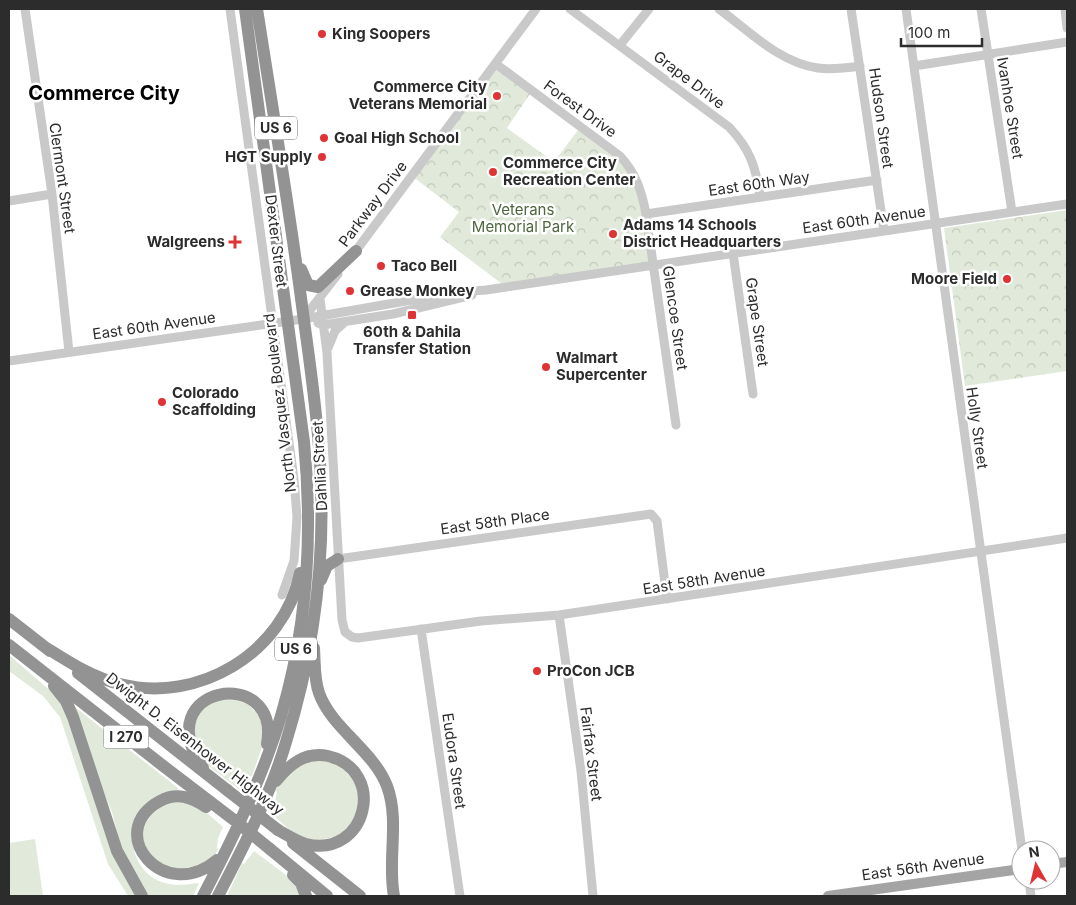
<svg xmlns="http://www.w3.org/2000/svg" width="1076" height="905" font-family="Inter,sans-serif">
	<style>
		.grass { fill: #e1eada }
		.park { fill: url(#park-crowns) }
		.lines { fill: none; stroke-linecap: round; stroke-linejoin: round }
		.minor { stroke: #c9c9c9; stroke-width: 9 }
		.major { stroke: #a4a4a4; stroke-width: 10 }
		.highway { stroke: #939393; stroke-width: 12 }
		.highway-bridge { stroke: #939393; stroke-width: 12 }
		.poi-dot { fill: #de3436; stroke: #fff; stroke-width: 2 }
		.labels { text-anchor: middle; stroke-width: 5; stroke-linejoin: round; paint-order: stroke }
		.shield { fill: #fff; stroke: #6b6b6b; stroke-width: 1 }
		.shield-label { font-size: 14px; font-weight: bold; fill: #2c2c2c }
		.poi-label { font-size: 15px; font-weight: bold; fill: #2c2c2c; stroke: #fff; text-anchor: start }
		.street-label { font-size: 15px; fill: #2c2c2c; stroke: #fff }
		.park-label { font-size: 15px; fill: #4d663c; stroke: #fff }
		.district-label { font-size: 20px; font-weight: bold; fill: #000; stroke: #fff }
	</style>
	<defs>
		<pattern id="park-crowns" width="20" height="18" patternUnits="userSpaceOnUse" patternTransform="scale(1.25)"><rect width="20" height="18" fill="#e1eada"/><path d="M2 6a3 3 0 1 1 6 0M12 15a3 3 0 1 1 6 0" fill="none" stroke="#c1c9bb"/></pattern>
	</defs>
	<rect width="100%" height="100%" fill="#fff"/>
	<path class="grass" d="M9,655L52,692L65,709L137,896H128L108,864L60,717L43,696L9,671Z
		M234,699L249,705L258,715L261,722L263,744L252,776H250L240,790L207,765L192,734L200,711L215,700Z
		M74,708H76L178,788L179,793H169L132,838C133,860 147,881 170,884C179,886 189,884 199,883L193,896H146L122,853L112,812L102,789Z
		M308,759L339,763L359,788L356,817L340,836L313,841L293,833L272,814C275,806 275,800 277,792L275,791L278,784Z
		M170,800L197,804L223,827L218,838L217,848L218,849L215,856L184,878L142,852L143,821Z
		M35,839L43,896H9V843Z
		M254,851L290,878L303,896H227L242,863L244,864C247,859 251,856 254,851Z"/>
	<path class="park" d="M496,64L532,91L507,128L554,162L581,126L633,173L654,265L506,287L440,237L459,212L412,176Z
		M1067,210V371L965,386L944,228Z"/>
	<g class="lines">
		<path class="minor" d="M25,9L52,194L69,352
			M230,9L294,479L297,517L294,561L282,595
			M570,9L729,127C750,149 756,167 760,197
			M719,9C749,31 780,63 818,68C832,70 846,68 860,66
			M851,9L884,231
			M906,9L1022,850
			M981,9L1012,212
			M1065,9L1067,28
			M620,45L649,9
			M496,64L620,156C636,173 642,192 646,214L676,425
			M914,66L1067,42
			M9,201L52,194
			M646,214L877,180
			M733,253L753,394
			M352,256L536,9
			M320,299L327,353L342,620L345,632L352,637L358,638L481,621L559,615L1067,538
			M303,319L338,274
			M318,323L323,325L393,314L472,295
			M328,348L335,331L345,322
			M9,361L303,319L457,292L486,290L1067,204
			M338,559L651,514L657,521L667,599
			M559,615L581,771L593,896
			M421,629L460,896
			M1029,880L1031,896"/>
		<path class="major" d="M1051,864L1067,862
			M828,896L1021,869"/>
		<path class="highway" d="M301,269L308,285L318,287L356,251
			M321,580L327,566L338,559
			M9,619L50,651
			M9,645L162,765L238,823
			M45,647C69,662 93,678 120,684C198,704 284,653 300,573
			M314,648C315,663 314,679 319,693C332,729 373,750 387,786C400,821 387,860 394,896
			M78,673L227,790
			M54,686L66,701L73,717L117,851L142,896
			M203,768C146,686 281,663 267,744
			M276,781C289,765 305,751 328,756C388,770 367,859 306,844C296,841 287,835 278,830
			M206,807C191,797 177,792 160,801C103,832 164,905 217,860
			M293,843L360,896
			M270,849L327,896
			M293,875L301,883L306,896
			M203,896C233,838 262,779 281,716C307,628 313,533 304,442L245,9
			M218,896C244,846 270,796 286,742C314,652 326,556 320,462C317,407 308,352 301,298C288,201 272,105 257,9"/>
		<path class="highway-bridge" d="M227,790L278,830
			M238,823L270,849"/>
	</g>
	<g class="poi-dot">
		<circle cx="322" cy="34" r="5"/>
		<circle cx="497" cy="96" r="5"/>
		<circle cx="324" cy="138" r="5"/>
		<circle cx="322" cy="157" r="5"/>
		<circle cx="493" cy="172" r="5"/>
		<circle cx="613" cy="234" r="5"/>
		<path d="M232.5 234.5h5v5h5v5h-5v5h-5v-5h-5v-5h5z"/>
		<circle cx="381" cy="266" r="5"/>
		<circle cx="1007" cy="279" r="5"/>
		<circle cx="350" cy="291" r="5"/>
		<rect x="407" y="310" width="10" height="10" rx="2.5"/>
		<circle cx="546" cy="367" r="5"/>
		<circle cx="162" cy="402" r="5"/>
		<circle cx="537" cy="671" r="5"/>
	</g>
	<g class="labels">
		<g class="shield">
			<rect x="255" y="116.5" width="42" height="23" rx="4"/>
			<rect x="275" y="637.5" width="42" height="23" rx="4"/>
			<rect x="103.5" y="725.5" width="45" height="23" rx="4"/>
		</g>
		<g class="shield-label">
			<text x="276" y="133">US 6</text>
			<text x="296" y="654">US 6</text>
			<text x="126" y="742">I 270</text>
		</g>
		<g class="poi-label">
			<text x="332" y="39">King Soopers</text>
			<text x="487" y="92" text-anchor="end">Commerce City<tspan x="487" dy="17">Veterans Memorial</tspan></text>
			<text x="334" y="143">Goal High School</text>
			<text x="312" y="162" text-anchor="end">HGT Supply</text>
			<text x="503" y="168">Commerce City<tspan x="503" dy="17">Recreation Center</tspan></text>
			<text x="623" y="230">Adams 14 Schools<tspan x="623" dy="17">District Headquarters</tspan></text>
			<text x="225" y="247" text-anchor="end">Walgreens</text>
			<text x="391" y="271">Taco Bell</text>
			<text x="997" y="284" text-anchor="end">Moore Field</text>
			<text x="360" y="296">Grease Monkey</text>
			<text x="412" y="337" text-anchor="middle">60th &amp; Dahila<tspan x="412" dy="17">Transfer Station</tspan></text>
			<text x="556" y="363">Walmart<tspan x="556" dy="17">Supercenter</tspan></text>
			<text x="172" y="398">Colorado<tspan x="172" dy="17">Scaffolding</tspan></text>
			<text x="547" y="676">ProCon JCB</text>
		</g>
		<g class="street-label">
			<text transform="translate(689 80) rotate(37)" y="5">Grape Drive</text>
			<text transform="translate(1010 108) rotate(81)" y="5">Ivanhoe Street</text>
			<text transform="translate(580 109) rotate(36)" y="5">Forest Drive</text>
			<text transform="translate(881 118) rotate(82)" y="5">Hudson Street</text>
			<text transform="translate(62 178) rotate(82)" y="5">Clermont Street</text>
			<text transform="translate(759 184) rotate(-8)" y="5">East 60th Way</text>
			<text transform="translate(373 204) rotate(-53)" y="5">Parkway Drive</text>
			<text transform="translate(864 220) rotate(-8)" y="5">East 60th Avenue</text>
			<text transform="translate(276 241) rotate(83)" y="5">Dexter Street</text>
			<text transform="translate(675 318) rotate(82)" y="5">Glencoe Street</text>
			<text transform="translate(757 322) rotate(82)" y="5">Grape Street</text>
			<text transform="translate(154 326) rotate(-8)" y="5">East 60th Avenue</text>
			<text transform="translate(280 403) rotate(-97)" y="5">North Vasquez Boulevard</text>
			<text transform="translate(977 428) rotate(82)" y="5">Holly Street</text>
			<text transform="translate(320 466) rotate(-93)" y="5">Dahlia Street</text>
			<text transform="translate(495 522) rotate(-8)" y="5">East 58th Place</text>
			<text transform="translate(704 580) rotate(-9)" y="5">East 58th Avenue</text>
			<text transform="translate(195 744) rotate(38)" y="5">Dwight D. Eisenhower Highway</text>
			<text transform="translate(591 754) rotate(83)" y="5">Fairfax Street</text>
			<text transform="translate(454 761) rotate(82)" y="5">Eudora Street</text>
			<text transform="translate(923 867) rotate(-8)" y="5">East 56th Avenue</text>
		</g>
		<g class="park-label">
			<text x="523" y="215">Veterans<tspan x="523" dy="17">Memorial Park</tspan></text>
		</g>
		<g class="district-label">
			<text x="104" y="100">Commerce City</text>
		</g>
	</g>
	<rect width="1076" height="905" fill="none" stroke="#2c2c2c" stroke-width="20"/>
	<g transform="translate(1036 865) rotate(352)"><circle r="24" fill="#ffffff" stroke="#ababab"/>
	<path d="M0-4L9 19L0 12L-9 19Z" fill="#de3436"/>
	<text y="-8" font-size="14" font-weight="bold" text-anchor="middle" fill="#2c2c2c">N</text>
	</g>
	<path d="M901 38v8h81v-8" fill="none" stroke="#2c2c2c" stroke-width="2.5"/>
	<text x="908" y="38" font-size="15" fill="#2c2c2c" stroke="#ffffff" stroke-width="4" paint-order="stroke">100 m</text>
</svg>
